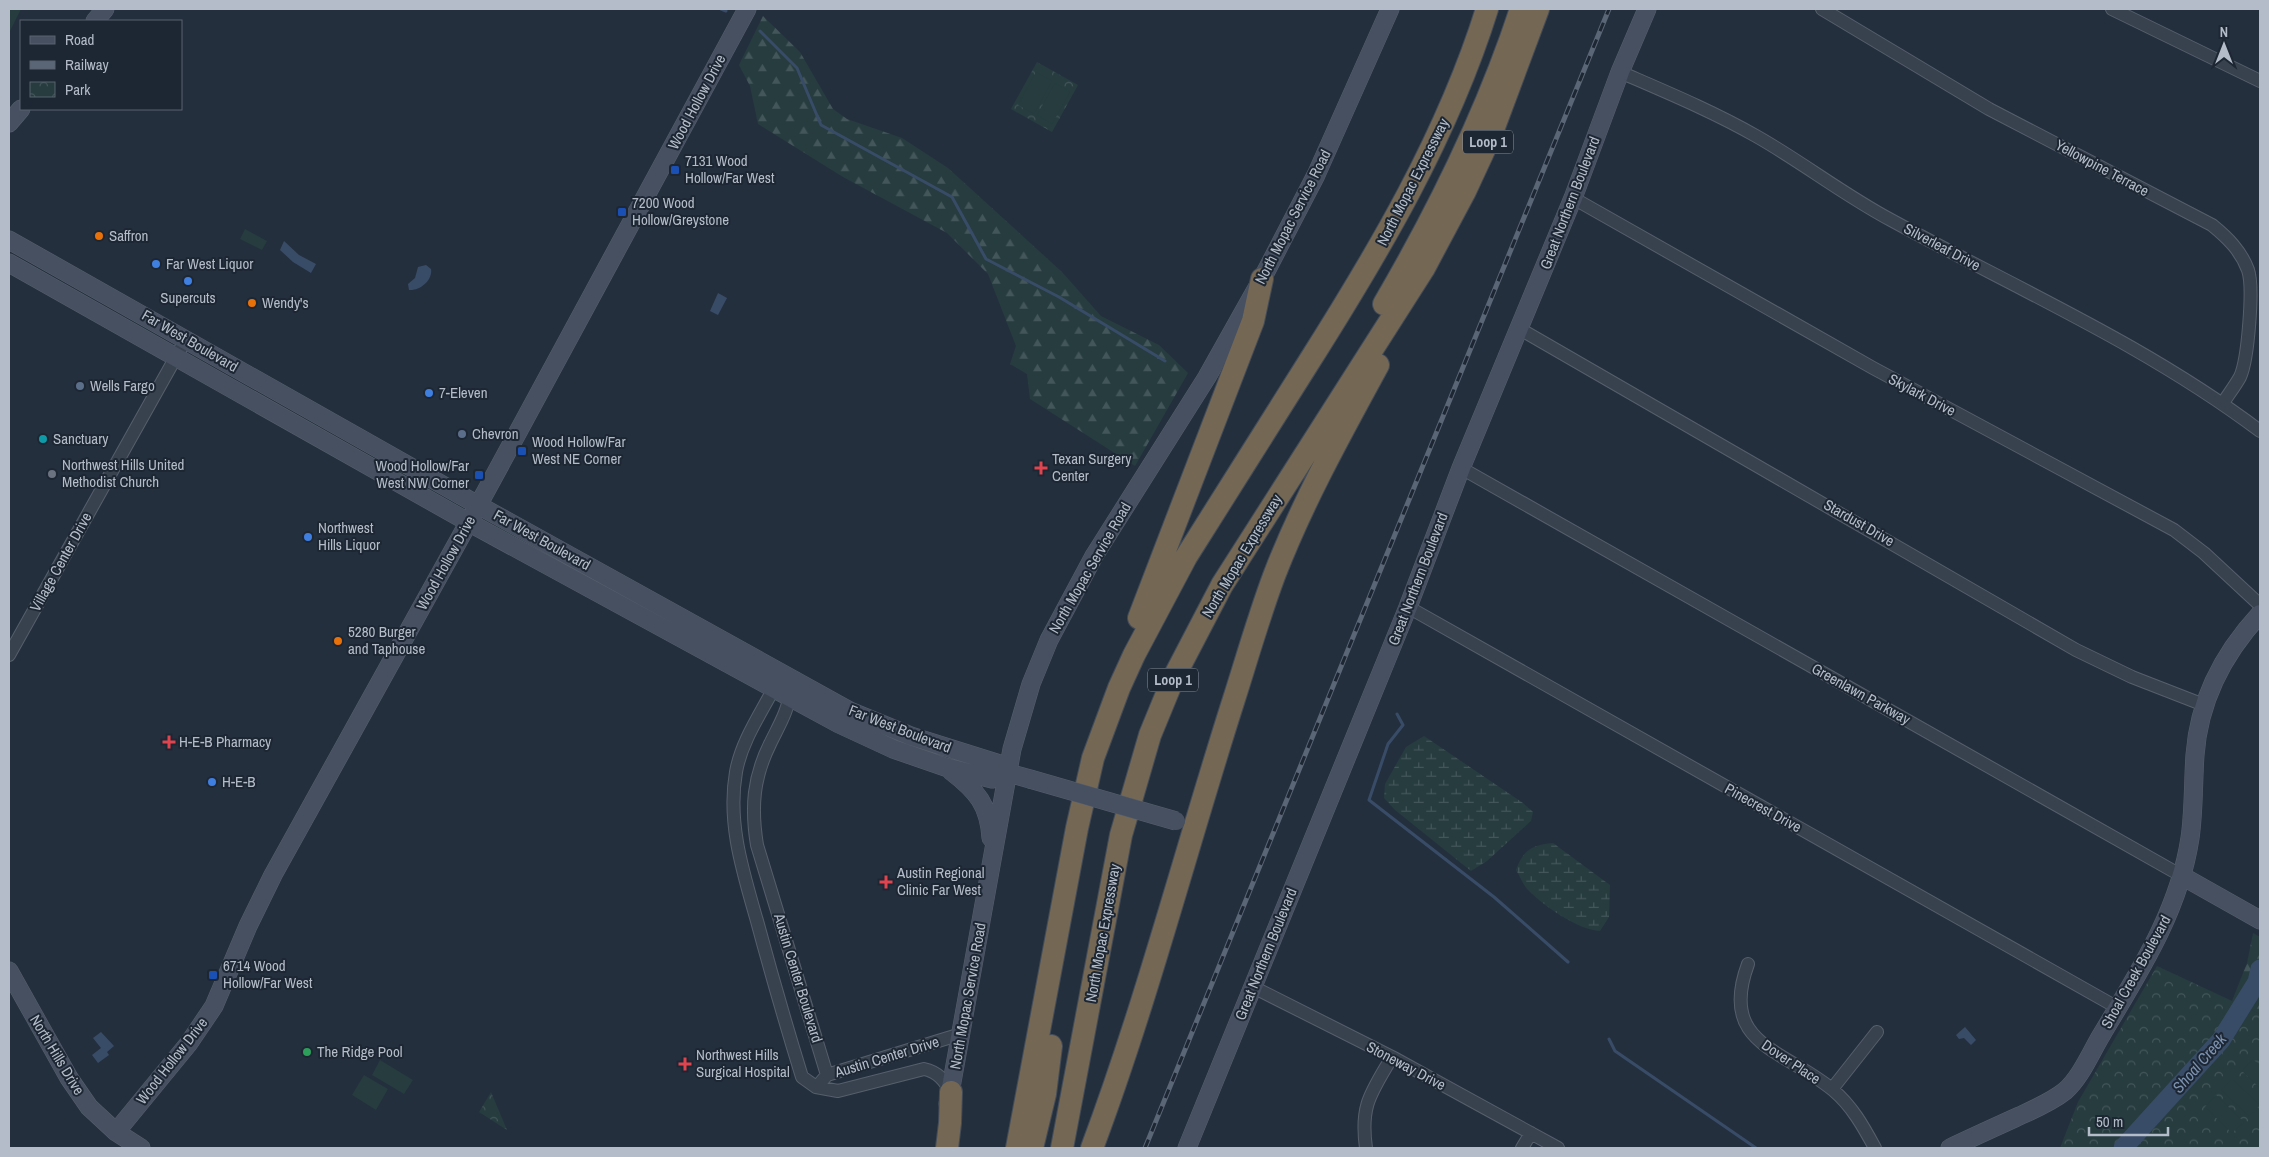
<svg xmlns="http://www.w3.org/2000/svg" width="2269" height="1157" font-family="'Archivo Narrow',sans-serif">
	<style>
		.forest { fill: url(#forest-firs) }
		.wetland { fill: url(#wetland-marsh) }
		.park { fill: url(#park-crowns) }
		.garden { fill: #263c3f }
		.water { fill: #394c67 }
		.lines { fill: none; stroke-linecap: round; stroke-linejoin: round }
		.stream { stroke: #394c67; stroke-width: 3 }
		.river { stroke: #394c67; stroke-width: 19 }
		.street-casing { stroke: #565f6c; stroke-width: 14 }
		.secondary-casing { stroke: #565f6c; stroke-width: 19 }
		.highway-casing { stroke: #434c59; stroke-width: 24 }
		.street { stroke: #38414e; stroke-width: 12 }
		.secondary { stroke: #465061; stroke-width: 18 }
		.highway { stroke: #746855; stroke-width: 22 }
		.rail-casing { stroke: #5a6575; stroke-width: 5 }
		.rail { stroke: #1d2633; stroke-width: 3; stroke-dasharray: 9; stroke-linecap: butt }
		.secondary-bridge-casing { stroke: #565f6c; stroke-width: 19; stroke-linecap: butt }
		.secondary-bridge { stroke: #465061; stroke-width: 18 }
		.transit-dot { fill: #1a4fb4; stroke: #1d2633; stroke-width: 2 }
		.food-dot { fill: #e8710a; stroke: #1d2633; stroke-width: 2 }
		.shop-dot { fill: #3f7fe0; stroke: #1d2633; stroke-width: 2 }
		.service-dot { fill: #5c6f8a; stroke: #1d2633; stroke-width: 2 }
		.culture-dot { fill: #0f9aa8; stroke: #1d2633; stroke-width: 2 }
		.health-dot { fill: #e0444e; stroke: #1d2633; stroke-width: 2 }
		.worship-dot { fill: #6b7280; stroke: #1d2633; stroke-width: 2 }
		.leisure-dot { fill: #2e9e5b; stroke: #1d2633; stroke-width: 2 }
		.labels { text-anchor: middle; stroke-width: 4; stroke-linejoin: round; paint-order: stroke }
		.shield { fill: #1d2633; stroke: #878f9c; stroke-width: 1 }
		.shield-label { font-size: 14px; font-weight: bold; fill: #b4bcc9 }
		.street-label { font-size: 15px; fill: #b4bcc9; stroke: #1d2633 }
		.poi-label { font-size: 15px; fill: #b4bcc9; stroke: #1d2633; text-anchor: start }
		.water-label { font-size: 16px; font-style: italic; fill: #7c92b1; stroke: #1d2633 }
	</style>
	<defs>
		<pattern id="forest-firs" width="22" height="20" patternUnits="userSpaceOnUse" patternTransform="scale(1.25)"><rect width="22" height="20" fill="#263c3f"/><path d="M5 1l3.5 6h-7zM16 11l3.5 6h-7z" fill="#435659"/></pattern>
		<pattern id="wetland-marsh" width="20" height="14" patternUnits="userSpaceOnUse" patternTransform="scale(1.25)"><rect width="20" height="14" fill="#263c3f"/><path d="M1 5h8M5 5V1M11 12h8M15 12V8" fill="none" stroke="#435659"/></pattern>
		<pattern id="park-crowns" width="20" height="18" patternUnits="userSpaceOnUse" patternTransform="scale(1.25)"><rect width="20" height="18" fill="#263c3f"/><path d="M2 6a3 3 0 1 1 6 0M12 15a3 3 0 1 1 6 0" fill="none" stroke="#435659"/></pattern>
	</defs>
	<rect width="100%" height="100%" fill="#242f3e"/>
	<path class="forest" d="M763,16L800,52L833,109L847,119L902,138L948,168L1062,272L1101,316L1159,345L1188,373L1135,466L1030,399L1027,374L1010,364L1016,346L988,274L947,233L843,177L758,124L750,86L739,65Z
		M2253,933L2260,937V1014L2232,1001L2247,963Z"/>
	<path class="wetland" d="M1424,736L1523,803L1533,812L1531,821L1487,861L1471,871L1395,810L1384,798L1385,784L1406,747Z
		M1553,843L1610,885L1609,917L1600,931C1578,930 1544,906 1528,890C1523,885 1520,876 1516,870C1523,850 1532,845 1553,843Z"/>
	<path class="park" d="M1037,62L1078,85L1052,132L1011,109Z
		M2157,966L2260,1014V1148H2060L2078,1102Z
		M491,1092L507,1130L479,1112Z"/>
	<path class="garden" d="M9,9H21L9,33Z
		M1036,72L1052,81L1034,114L1018,105Z
		M1055,83L1070,92L1052,124L1037,115Z
		M245,229L267,241L262,250L240,239Z
		M2253,1059L2260,1066V1088L2242,1071Z
		M380,1060L413,1080L404,1094L372,1075Z
		M364,1075L388,1089L376,1110L352,1095Z
		M2232,1079L2260,1105L2249,1116L2221,1090Z
		M2216,1095L2244,1122L2232,1133L2205,1107Z"/>
	<path class="water" d="M284,241L299,255L316,264L311,273L293,262L280,250Z
		M426,265L431,269C433,280 420,291 409,290L408,284L415,278L418,267Z
		M718,293L727,298L718,315L710,311Z
		M1965,1027L1976,1040L1971,1045L1964,1038L1959,1039L1956,1035Z
		M101,1032L114,1046L107,1052L109,1055L98,1063L92,1055L101,1048L93,1038Z"/>
	<g class="lines">
		<path class="stream" d="M721,9L726,11
			M760,31L797,68L821,125L952,197L986,259L1059,297L1165,361
			M1397,714L1403,725L1388,744L1369,800L1494,897L1568,962
			M1609,1039L1615,1051L1756,1148"/>
		<path class="river" d="M2123,1148L2221,1040L2257,982L2260,969"/>
		<g class="street-casing">
			<path id="street" d="M1822,9L1989,109L2212,225C2228,238 2241,251 2248,270C2254,287 2248,360 2240,377C2235,386 2228,395 2223,403
				M2112,9L2260,81
				M1620,72C1666,92 1712,111 1756,136C1802,162 1844,195 1891,220C2015,288 2146,345 2260,431
				M1573,198L1873,368L2174,530L2204,553L2260,605
				M1520,329L2076,650L2132,677L2204,705
				M1461,468L2182,876
				M1408,607L2118,1008
				M9,655L186,339
				M781,684L773,690C759,716 741,743 736,772C727,823 743,872 757,921C771,973 786,1025 802,1077L816,1087L838,1091L924,1069C938,1072 944,1080 951,1092
				M790,691C789,710 778,727 770,744C753,778 751,808 757,845L827,1075
				M1748,964C1718,1045 1784,1049 1833,1090C1852,1106 1863,1126 1875,1148
				M1253,987L1392,1057L1558,1148
				M821,1082L827,1075L961,1034
				M1832,1089L1877,1032
				M1366,1148C1360,1105 1371,1093 1392,1057
				M1522,1148L1531,1133"/>
		</g>
		<g class="secondary-casing">
			<path id="secondary" d="M95,21L105,9
				M9,123L21,109
				M9,240L478,505L850,711L911,736L997,763L1008,773L1030,779
				M9,263L468,522L839,724L893,749L945,767L992,779L1008,773
				M951,771C977,791 989,805 991,838
				M2182,876L2260,920
				M9,971L69,1078L89,1107L116,1132L141,1148
				M948,1104L1012,749L1031,684L1049,640L1094,556L1207,377L1262,279L1316,175L1390,9
				M116,1132L189,1043L214,1006L248,926L273,875L486,491L747,9
				M1187,1148L1408,607L1461,468L1573,198L1620,72L1647,9
				M1950,1148C1971,1138 1993,1128 2015,1118C2032,1110 2050,1103 2065,1091C2081,1077 2091,1052 2102,1034C2139,972 2179,911 2190,838C2194,811 2193,783 2195,755C2199,699 2223,654 2260,614"/>
		</g>
		<g class="highway-casing">
			<path id="highway" d="M1384,304C1439,210 1487,113 1521,9
				M1139,618L1253,321L1262,279
				M947,1148L950,1123L951,1092
				M1017,1148L1077,828L1093,758L1119,688L1134,655L1186,557C1226,493 1267,429 1307,365C1378,253 1447,137 1487,9
				M1032,1148L1045,1094L1051,1046
				M1062,1148L1121,835L1150,735L1173,679L1222,585L1424,268L1465,191L1491,135L1538,9
				M1092,1148C1147,1001 1186,849 1234,699C1247,658 1259,616 1274,576C1302,503 1341,433 1378,365"/>
		</g>
		<use href="#street" class="street"/>
		<use href="#secondary" class="secondary"/>
		<use href="#highway" class="highway"/>
		<g class="rail-casing">
			<path id="rail" d="M1145,1148L1609,9"/>
		</g>
		<use href="#rail" class="rail"/>
		<g class="secondary-bridge-casing">
			<path id="secondary-bridge" d="M1030,779L1176,821"/>
		</g>
		<use href="#secondary-bridge" class="secondary-bridge"/>
	</g>
	<g class="transit-dot">
		<rect x="670" y="165" width="10" height="10" rx="2.5"/>
		<rect x="617" y="207" width="10" height="10" rx="2.5"/>
		<rect x="517" y="446" width="10" height="10" rx="2.5"/>
		<rect x="474" y="470" width="10" height="10" rx="2.5"/>
		<rect x="208" y="970" width="10" height="10" rx="2.5"/>
	</g>
	<g class="food-dot">
		<circle cx="99" cy="236" r="5"/>
		<circle cx="252" cy="303" r="5"/>
		<circle cx="338" cy="641" r="5"/>
	</g>
	<g class="shop-dot">
		<circle cx="156" cy="264" r="5"/>
		<circle cx="188" cy="281" r="5"/>
		<circle cx="429" cy="393" r="5"/>
		<circle cx="308" cy="537" r="5"/>
		<circle cx="212" cy="782" r="5"/>
	</g>
	<g class="service-dot">
		<circle cx="80" cy="386" r="5"/>
		<circle cx="462" cy="434" r="5"/>
	</g>
	<circle class="culture-dot" cx="43" cy="439" r="5"/>
	<g class="health-dot">
		<path d="M1038.5 460.5h5v5h5v5h-5v5h-5v-5h-5v-5h5z"/>
		<path d="M166.5 734.5h5v5h5v5h-5v5h-5v-5h-5v-5h5z"/>
		<path d="M883.5 874.5h5v5h5v5h-5v5h-5v-5h-5v-5h5z"/>
		<path d="M682.5 1056.5h5v5h5v5h-5v5h-5v-5h-5v-5h5z"/>
	</g>
	<circle class="worship-dot" cx="52" cy="474" r="5"/>
	<circle class="leisure-dot" cx="307" cy="1052" r="5"/>
	<g class="labels">
		<g class="shield">
			<rect x="1463" y="130.5" width="50" height="23" rx="4"/>
			<rect x="1148" y="668.5" width="50" height="23" rx="4"/>
		</g>
		<g class="shield-label">
			<text x="1488" y="147">Loop 1</text>
			<text x="1173" y="685">Loop 1</text>
		</g>
		<g class="street-label">
			<text transform="translate(697 102) rotate(-62)" y="5">Wood Hollow Drive</text>
			<text transform="translate(2102 168) rotate(28)" y="5">Yellowpine Terrace</text>
			<text transform="translate(1413 182) rotate(-63)" y="5">North Mopac Expressway</text>
			<text transform="translate(1570 203) rotate(-69)" y="5">Great Northern Boulevard</text>
			<text transform="translate(1293 217) rotate(-63)" y="5">North Mopac Service Road</text>
			<text transform="translate(1942 247) rotate(28)" y="5">Silverleaf Drive</text>
			<text transform="translate(190 341) rotate(30)" y="5">Far West Boulevard</text>
			<text transform="translate(1922 395) rotate(28)" y="5">Skylark Drive</text>
			<text transform="translate(1859 523) rotate(30)" y="5">Stardust Drive</text>
			<text transform="translate(542 540) rotate(29)" y="5">Far West Boulevard</text>
			<text transform="translate(1242 556) rotate(-59)" y="5">North Mopac Expressway</text>
			<text transform="translate(61 562) rotate(-61)" y="5">Village Center Drive</text>
			<text transform="translate(446 563) rotate(-61)" y="5">Wood Hollow Drive</text>
			<text transform="translate(1090 568) rotate(-60)" y="5">North Mopac Service Road</text>
			<text transform="translate(1418 579) rotate(-69)" y="5">Great Northern Boulevard</text>
			<text transform="translate(1861 694) rotate(29)" y="5">Greenlawn Parkway</text>
			<text transform="translate(900 729) rotate(21)" y="5">Far West Boulevard</text>
			<text transform="translate(1763 808) rotate(29)" y="5">Pinecrest Drive</text>
			<text transform="translate(1103 933) rotate(-80)" y="5">North Mopac Expressway</text>
			<text transform="translate(1266 954) rotate(-68)" y="5">Great Northern Boulevard</text>
			<text transform="translate(2136 972) rotate(-61)" y="5">Shoal Creek Boulevard</text>
			<text transform="translate(798 978) rotate(73)" y="5">Austin Center Boulevard</text>
			<text transform="translate(968 996) rotate(-80)" y="5">North Mopac Service Road</text>
			<text transform="translate(57 1055) rotate(59)" y="5">North Hills Drive</text>
			<text transform="translate(887 1057) rotate(-17)" y="5">Austin Center Drive</text>
			<text transform="translate(172 1061) rotate(-52)" y="5">Wood Hollow Drive</text>
			<text transform="translate(1791 1062) rotate(34)" y="5">Dover Place</text>
			<text transform="translate(1406 1066) rotate(28)" y="5">Stoneway Drive</text>
		</g>
		<g class="poi-label">
			<text x="685" y="166">7131 Wood<tspan x="685" dy="17">Hollow/Far West</tspan></text>
			<text x="632" y="208">7200 Wood<tspan x="632" dy="17">Hollow/Greystone</tspan></text>
			<text x="109" y="241">Saffron</text>
			<text x="166" y="269">Far West Liquor</text>
			<text x="188" y="303" text-anchor="middle">Supercuts</text>
			<text x="262" y="308">Wendy's</text>
			<text x="90" y="391">Wells Fargo</text>
			<text x="439" y="398">7-Eleven</text>
			<text x="472" y="439">Chevron</text>
			<text x="53" y="444">Sanctuary</text>
			<text x="532" y="447">Wood Hollow/Far<tspan x="532" dy="17">West NE Corner</tspan></text>
			<text x="1052" y="464">Texan Surgery<tspan x="1052" dy="17">Center</tspan></text>
			<text x="62" y="470">Northwest Hills United<tspan x="62" dy="17">Methodist Church</tspan></text>
			<text x="469" y="471" text-anchor="end">Wood Hollow/Far<tspan x="469" dy="17">West NW Corner</tspan></text>
			<text x="318" y="533">Northwest<tspan x="318" dy="17">Hills Liquor</tspan></text>
			<text x="348" y="637">5280 Burger<tspan x="348" dy="17">and Taphouse</tspan></text>
			<text x="179" y="747">H-E-B Pharmacy</text>
			<text x="222" y="787">H-E-B</text>
			<text x="897" y="878">Austin Regional<tspan x="897" dy="17">Clinic Far West</tspan></text>
			<text x="223" y="971">6714 Wood<tspan x="223" dy="17">Hollow/Far West</tspan></text>
			<text x="317" y="1057">The Ridge Pool</text>
			<text x="696" y="1060">Northwest Hills<tspan x="696" dy="17">Surgical Hospital</tspan></text>
		</g>
		<g class="water-label">
			<text transform="translate(2199 1063) rotate(-49)" y="6">Shoal Creek</text>
		</g>
	</g>
	<rect width="2269" height="1157" fill="none" stroke="#b4bcc9" stroke-width="20"/>
	<rect x="20" y="20" width="162" height="90" fill="#1d2633" stroke="#59626f"/>
	<rect x="30" y="36" width="25" height="8" fill="#465061" stroke="#59626f"/>
	<text x="65" y="45" font-size="15" fill="#b4bcc9">Road</text>
	<rect x="30" y="61" width="25" height="8" fill="#5a6575" stroke="#59626f"/>
	<text x="65" y="70" font-size="15" fill="#b4bcc9">Railway</text>
	<rect x="30" y="82" width="25" height="15" fill="url(#park-crowns)" stroke="#59626f"/>
	<text x="65" y="95" font-size="15" fill="#b4bcc9">Park</text>
	<g transform="translate(2224 45)" stroke="#1d2633" stroke-width="4" paint-order="stroke">
	<path d="M0-4L9 19L0 12L-9 19Z" fill="#b4bcc9"/>
	<text y="-8" font-size="14" font-weight="bold" text-anchor="middle" fill="#b4bcc9">N</text>
	</g>
	<path d="M2089 1127v8h79v-8" fill="none" stroke="#b4bcc9" stroke-width="2.5"/>
	<text x="2096" y="1127" font-size="15" fill="#b4bcc9" stroke="#1d2633" stroke-width="4" paint-order="stroke">50 m</text>
</svg>
